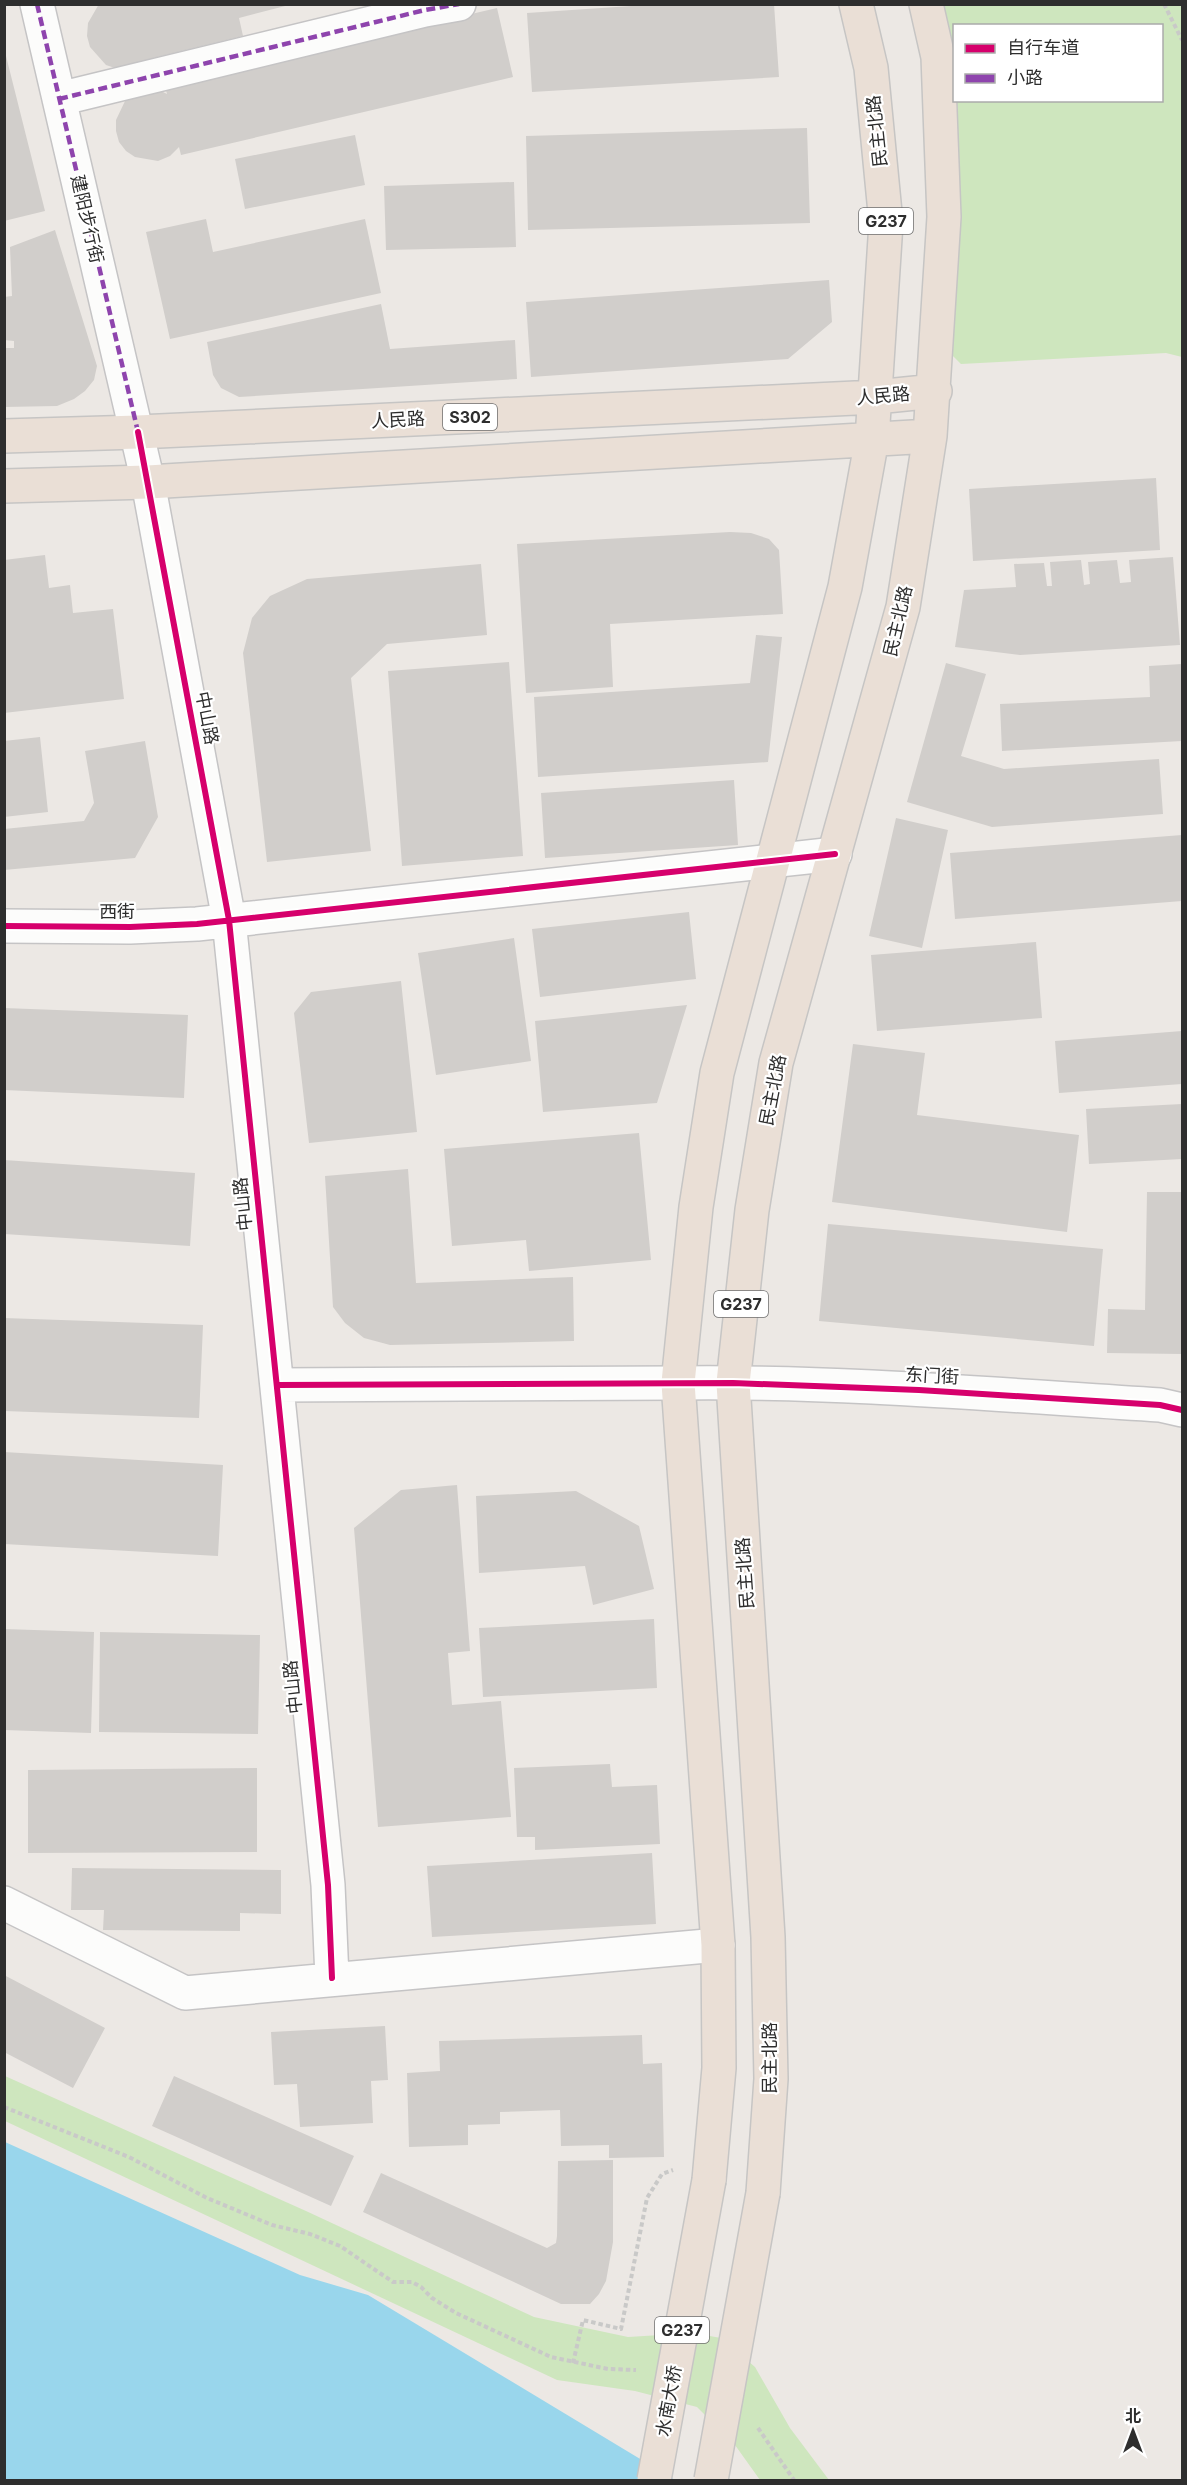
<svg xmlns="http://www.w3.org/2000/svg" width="1187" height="2485" font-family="Inter,'Noto Sans SC',sans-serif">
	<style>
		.green { fill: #cee6be }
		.water { fill: #99d6ec }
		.building { fill: #d1cecb }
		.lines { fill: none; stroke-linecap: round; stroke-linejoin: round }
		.street-casing { stroke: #c5c4c5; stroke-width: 36 }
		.secondary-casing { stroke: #c5c4c5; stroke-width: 36 }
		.highway-casing { stroke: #c6c5c4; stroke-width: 36 }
		.path { stroke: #c9c9c8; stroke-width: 4; stroke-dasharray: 4.5 3; stroke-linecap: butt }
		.street { stroke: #fcfcfb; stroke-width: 33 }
		.secondary { stroke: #fcfcfb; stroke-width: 33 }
		.highway { stroke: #eadfd6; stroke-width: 33 }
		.highway-bridge-casing { stroke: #c6c5c4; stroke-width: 36; stroke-linecap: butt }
		.highway-bridge { stroke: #eadfd6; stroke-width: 33 }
		.quiet { stroke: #8e44ad; stroke-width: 4.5; stroke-dasharray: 9 4.5; stroke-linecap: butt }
		.cycleway-casing { stroke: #fff; stroke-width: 10 }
		.cycleway { stroke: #d6006c; stroke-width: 6 }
		.labels { text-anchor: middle; stroke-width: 4.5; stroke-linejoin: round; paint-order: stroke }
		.shield { fill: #fff; stroke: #6d6d6d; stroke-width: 1.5 }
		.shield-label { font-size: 16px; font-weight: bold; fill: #2e2e2e }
		.street-label { font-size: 18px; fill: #2e2e2e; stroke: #fff }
	</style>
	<rect width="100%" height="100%" fill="#ece8e4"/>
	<path class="green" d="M943,5H1182V357L1166,353L961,364L950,353L956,101L1162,100V26H954V50Z
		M5,2076L306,2211L534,2317L628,2337L693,2333L721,2338L755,2367L790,2428L829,2480H760L735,2445L697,2407L635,2391L557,2380L5,2121Z"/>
	<path class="water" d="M5,2142L300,2275L368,2295L675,2480H5Z"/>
	<path class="building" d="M99,4H288L289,5L239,18L243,36L153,58L142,66L118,69L106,65L90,47L87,36L88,23Z
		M661,4H774L779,77L532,92L527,13Z
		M497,8L513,77L181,155L179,147L170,156L158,161L135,157L126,151L119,142L116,131V120L126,99L159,90L167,94L165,86Z
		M4,48L45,211L4,221Z
		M807,128L810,223L528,230L526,136Z
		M355,135L365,185L245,209L235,159Z
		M514,182L516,247L386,250L384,186Z
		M206,219L213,252L365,219L381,293L170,339L146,232Z
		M55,230L97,366L94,380L85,391L74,399L57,406L4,407V348H14V341L4,340V297L12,296L10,247Z
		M829,280L832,322L788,359L531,377L526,302Z
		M381,304L390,349L515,340L517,379L239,397L221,388L213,375L207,342Z
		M1156,478L1160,550L973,561L969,489Z
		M730,532L751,533L769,539L779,550L783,614L610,624L613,687L526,693L517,544Z
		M45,555L49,588L70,585L73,613L113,609L124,699L4,713V560Z
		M1173,557L1180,645L1020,655L955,647L964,590L1016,587L1014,564L1044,563L1047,586H1052L1050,562L1081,560L1084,585L1090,584L1088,562L1117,560L1120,583L1131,582L1129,560Z
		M481,564L487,635L387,644L351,678L371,851L267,862L243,653L252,618L270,596L307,579Z
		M756,635L782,637L768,762L538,777L534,697L750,683Z
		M509,662L523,856L402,866L388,671Z
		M946,663L986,674L961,756L1004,769L1159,759L1163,814L992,827L907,802Z
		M1182,664V741L1002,751L1000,704L1150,697L1149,666Z
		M40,737L48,812L4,817V741Z
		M145,741L158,817L135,858L4,870V829L84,821L94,803L85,751Z
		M734,780L738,845L545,858L541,793Z
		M896,818L948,830L922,948L869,936Z
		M1182,835V901L955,919L950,853Z
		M689,912L696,979L540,997L532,929Z
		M514,938L531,1061L436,1075L418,953Z
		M1036,942L1042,1018L877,1031L871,955Z
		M401,981L417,1132L309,1143L294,1013L311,992Z
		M687,1005L657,1103L543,1112L535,1021Z
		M4,1008L188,1015L184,1098L4,1090Z
		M1182,1031V1084L1059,1093L1055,1041Z
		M853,1044L925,1053L917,1115L1079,1135L1067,1232L832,1202Z
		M1182,1104V1159L1089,1164L1086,1109Z
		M639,1133L651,1260L529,1271L526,1240L452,1246L444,1149Z
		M4,1160L195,1173L190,1246L4,1234Z
		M408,1169L416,1283L573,1277L574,1341L390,1345L364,1338L345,1323L333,1307L325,1176Z
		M1147,1192H1182V1354L1107,1353L1108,1309L1145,1310Z
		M828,1224L1103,1249L1094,1346L819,1321Z
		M4,1318L203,1325L199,1418L4,1411Z
		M4,1452L223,1465L218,1556L4,1544Z
		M457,1485L470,1651L448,1653L452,1705L501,1701L511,1817L378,1827L354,1528L401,1490Z
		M576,1491L639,1526L654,1589L593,1605L585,1566L479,1573L476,1496Z
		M654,1619L657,1688L483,1697L479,1628Z
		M4,1629L94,1632L91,1733L4,1730Z
		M100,1632L260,1635L258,1734L99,1732Z
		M610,1764L612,1787L657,1785L660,1844L535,1850V1837H517L514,1768Z
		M257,1768V1852L28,1853V1770Z
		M652,1853L656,1924L432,1937L427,1866Z
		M72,1868L281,1870V1914L240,1913V1931L103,1930L104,1910H71Z
		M4,1975L105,2028L73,2088L4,2052Z
		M385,2026L388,2080L371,2081L373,2123L300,2127L297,2084L274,2085L271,2032Z
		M642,2035L643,2064L662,2063L664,2157L609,2158V2145L561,2146L560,2110L500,2112V2124L468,2125V2145L409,2147L407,2073L440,2071L439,2041Z
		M174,2076L354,2156L331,2206L152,2126Z
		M613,2160V2242L606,2281L599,2294L590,2304H561L363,2212L381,2173L547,2248L556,2243L557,2236L558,2161Z"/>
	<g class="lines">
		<g class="street-casing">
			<path id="street" d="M37,4L148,482L229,920L328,1885L332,1978
				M59,99L425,10L459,4
				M4,926L130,927L197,924L835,854
				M277,1385L678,1383
				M4,1903L185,1993L718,1945"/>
		</g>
		<g class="secondary-casing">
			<path id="secondary" d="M678,1383C839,1381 1000,1395 1160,1405L1182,1410"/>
		</g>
		<g class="highway-casing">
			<path id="highway" d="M4,436L138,432L876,397L935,391
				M4,486L148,482L930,436
				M709,2180L719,2068L718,1945L678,1383L696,1207L717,1073L845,587L872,439L886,223L871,68L856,4
				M763,2193L771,2079L768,1937L733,1383L752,1210L776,1063L903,607L930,436L944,217L938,57L926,4"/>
		</g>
		<path class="path" d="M1164,4L1182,40
			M4,2107L129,2157L207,2198L272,2225L310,2234L340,2246L393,2282H412L421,2287L432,2298L456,2313L551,2357L608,2369L636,2370
			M573,2363L583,2320L621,2329L647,2198L662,2174L673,2170
			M758,2428L794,2480"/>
		<use href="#street" class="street"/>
		<use href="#secondary" class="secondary"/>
		<use href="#highway" class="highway"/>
		<g class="highway-bridge-casing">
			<path id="highway-bridge" d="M654,2480L709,2180
				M711,2480L763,2193"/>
		</g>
		<use href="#highway-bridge" class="highway-bridge"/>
		<path class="quiet" d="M37,4L138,432
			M59,99L425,10L459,4"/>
		<g class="cycleway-casing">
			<path id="cycleway" d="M138,432L229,920L328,1885L332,1978
				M4,926L130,927L197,924L835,854
				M277,1385L733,1383L919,1390L1160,1405L1182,1410"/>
		</g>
		<use href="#cycleway" class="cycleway"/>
	</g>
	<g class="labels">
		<g class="shield">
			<rect x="859" y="208" width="54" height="26" rx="4.5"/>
			<rect x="443" y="404" width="54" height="26" rx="4.5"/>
			<rect x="714" y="1291" width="54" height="26" rx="4.5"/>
			<rect x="655" y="2317" width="54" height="26" rx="4.5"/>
		</g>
		<g class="shield-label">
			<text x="886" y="227">G237</text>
			<text x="470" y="423">S302</text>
			<text x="741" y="1310">G237</text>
			<text x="682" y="2336">G237</text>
		</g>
		<g class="street-label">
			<text transform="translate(877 131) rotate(-96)" y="6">民主北路</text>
			<text transform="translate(87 219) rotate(77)" y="6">建阳步行街</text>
			<text transform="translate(883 396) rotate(-5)" y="6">人民路</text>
			<text transform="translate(398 420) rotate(-3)" y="6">人民路</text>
			<text transform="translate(898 621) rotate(-77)" y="6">民主北路</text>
			<text transform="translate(207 718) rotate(79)" y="6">中山路</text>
			<text x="117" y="918">西街</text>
			<text transform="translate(773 1090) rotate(-79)" y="6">民主北路</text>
			<text transform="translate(243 1204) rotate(-96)" y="6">中山路</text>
			<text transform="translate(932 1376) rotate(3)" y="6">东门街</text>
			<text transform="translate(745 1573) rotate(-94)" y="6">民主北路</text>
			<text transform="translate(293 1687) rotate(-96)" y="6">中山路</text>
			<text transform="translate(770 2058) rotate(-90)" y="6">民主北路</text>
			<text transform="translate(669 2401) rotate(-80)" y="6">水南大桥</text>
		</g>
	</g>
	<rect width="1187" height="2485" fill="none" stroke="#2e2e2e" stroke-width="12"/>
	<rect x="953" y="24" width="210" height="78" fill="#ffffff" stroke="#ababab" stroke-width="1.5"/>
	<rect x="965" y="44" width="30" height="9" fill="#d6006c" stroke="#ababab" stroke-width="1.5"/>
	<text x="1007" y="54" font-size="18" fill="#2e2e2e">自行车道</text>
	<rect x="965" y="74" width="30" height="9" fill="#8e44ad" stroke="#ababab" stroke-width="1.5"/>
	<text x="1007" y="84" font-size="18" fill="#2e2e2e">小路</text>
	<g transform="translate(1133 2431)" stroke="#ffffff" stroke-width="4.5" paint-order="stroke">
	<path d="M0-4.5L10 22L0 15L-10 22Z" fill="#2e2e2e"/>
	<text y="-9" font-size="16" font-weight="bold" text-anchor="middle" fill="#2e2e2e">北</text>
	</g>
</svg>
